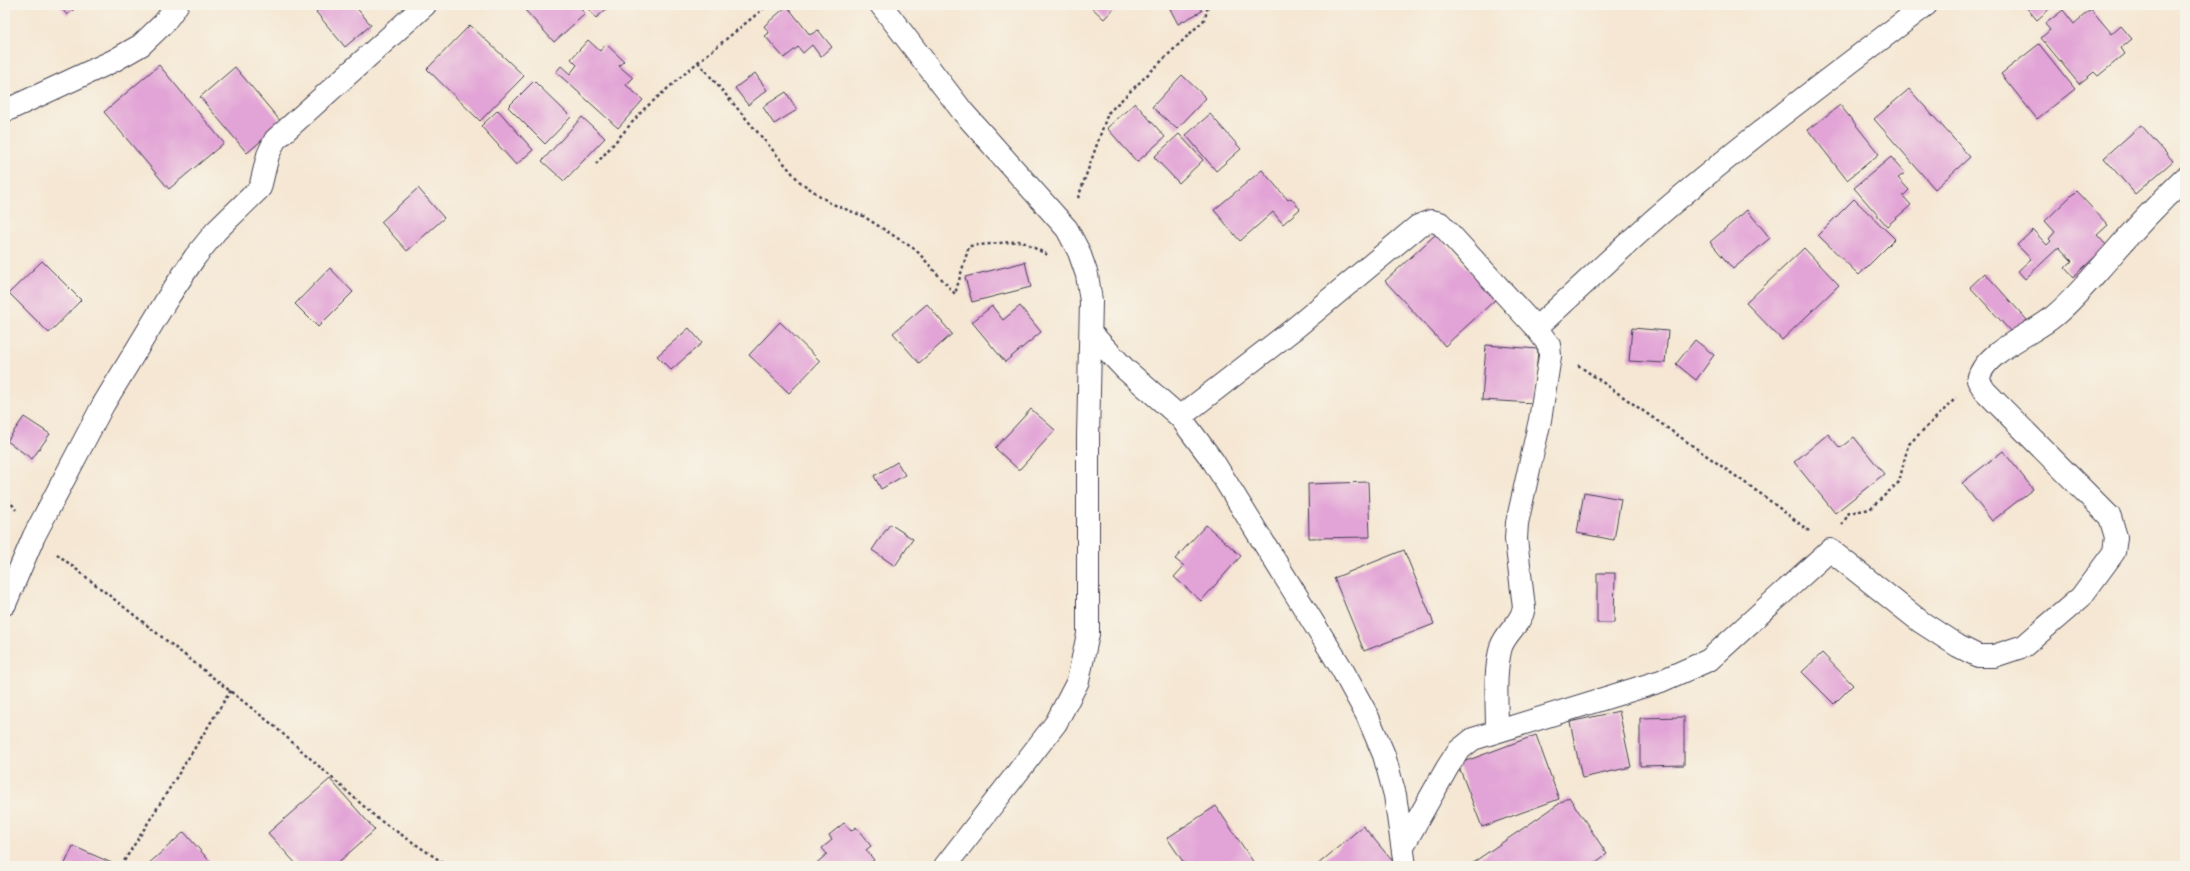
<svg xmlns="http://www.w3.org/2000/svg" width="2190" height="871" font-family="Mali,sans-serif">
	<style>
		.building { fill: #e2a3d6 }
		.lines { fill: none; stroke-linecap: round; stroke-linejoin: round }
		.street-casing { stroke: #424052; stroke-width: 24 }
		.path { stroke: #424052; stroke-width: 2.5; stroke-dasharray: 3 3; stroke-linecap: butt }
		.street { stroke: #fff; stroke-width: 22 }
	</style>
	<rect width="100%" height="100%" fill="#f7f3e8"/>
	<filter id="ink" filterUnits="userSpaceOnUse"><feTurbulence type="fractalNoise" baseFrequency=".025" numOctaves="2"/><feDisplacementMap in="SourceGraphic" scale="8" xChannelSelector="R" yChannelSelector="G"/><feConvolveMatrix kernelMatrix="1 2 1 2 8 2 1 2 1" color-interpolation-filters="sRGB"/></filter>
	<filter id="wash" filterUnits="userSpaceOnUse"><feTurbulence type="fractalNoise" baseFrequency=".012" numOctaves="4" result="noise"/><feDisplacementMap in="SourceGraphic" scale="16" xChannelSelector="R" yChannelSelector="G"/><feGaussianBlur stdDeviation="0.9" result="paint"/><feColorMatrix in="noise" values="0 0 0 0 0 0 0 0 0 0 0 0 0 0 0 0 0 1.4 0 .05"/><feComposite in="paint" operator="in"/></filter>
	<g filter="url(#wash)">
		<rect width="100%" height="100%" fill="#f5e7d3"/>
		<g id="blocks">
			<path class="building" d="M59,5H79L67,15Z
				M324,5H354L371,25L345,47L316,12Z
				M533,5H578L585,14L554,42L526,11Z
				M585,5H611L596,18Z
				M1089,5H1117L1104,19Z
				M1168,5H1199L1202,11L1178,24Z
				M2024,5H2054L2037,20Z
				M787,6L810,35L818,30L832,47L821,57L812,45L803,53L798,47L784,58L765,36L769,33L764,26Z
				M2091,9L2112,34L2121,26L2132,39L2121,48L2125,54L2098,76L2094,72L2079,84L2041,38L2050,30L2045,24L2063,10L2074,24Z
				M470,25L524,76L480,121L427,69Z
				M588,40L600,51L606,44L624,61L619,66L633,78L626,85L643,100L618,128L556,72L561,66L570,74L577,65L571,59Z
				M2039,44L2075,89L2037,119L2001,74Z
				M159,65L224,143L169,189L104,112Z
				M235,67L282,123L247,153L200,97Z
				M755,73L767,90L748,105L735,88Z
				M1182,75L1206,98L1177,129L1152,107Z
				M534,81L571,117L545,144L508,107Z
				M1909,89L1970,157L1935,189L1874,119Z
				M786,92L797,110L774,124L763,107Z
				M1135,103L1165,137L1137,162L1107,128Z
				M1840,105L1879,154L1847,180L1808,130Z
				M498,110L533,150L516,165L481,126Z
				M1210,114L1241,149L1216,171L1186,135Z
				M582,117L605,138L564,181L542,161Z
				M2141,125L2173,161L2135,194L2104,158Z
				M1179,134L1203,160L1179,183L1154,157Z
				M1891,157L1905,173L1898,178L1909,190L1903,196L1911,205L1887,226L1854,188Z
				M1262,170L1288,200L1291,198L1300,209L1283,224L1273,212L1240,241L1214,210Z
				M418,188L444,218L407,251L381,222Z
				M2076,191L2108,225L2097,235L2107,246L2073,277L2065,268L2072,261L2059,247L2025,279L2018,271L2031,259L2017,245L2033,230L2047,245L2051,241L2049,239L2055,232L2045,221Z
				M1854,199L1895,239L1859,275L1818,235Z
				M1747,210L1770,238L1733,269L1710,242Z
				M1436,234L1496,299L1445,346L1385,281Z
				M1804,248L1839,285L1782,340L1746,303Z
				M42,261L81,300L49,333L9,293Z
				M1025,262L1031,287L972,302L965,277Z
				M330,268L353,292L318,327L295,304Z
				M1985,273L2027,320L2012,333L1970,287Z
				M927,304L952,334L919,363L893,333Z
				M992,306L1003,320L1020,306L1041,332L1005,362L972,322Z
				M780,322L820,361L789,393L749,355Z
				M689,328L702,343L671,370L657,356Z
				M1632,328L1668,331L1665,363L1629,361Z
				M1695,340L1714,355L1696,380L1676,364Z
				M1486,345L1538,349L1534,403L1482,400Z
				M1031,409L1055,430L1019,470L995,448Z
				M24,417L50,434L32,459L7,441Z
				M1828,434L1840,448L1854,437L1884,474L1835,513L1794,462Z
				M2003,451L2033,489L1992,521L1962,483Z
				M897,462L905,475L881,489L874,476Z
				M1368,482L1370,537L1309,538L1308,484Z
				M1584,492L1621,499L1614,540L1577,533Z
				M890,524L913,539L895,566L872,550Z
				M1206,525L1241,556L1201,601L1174,577L1184,566L1175,559Z
				M1404,550L1434,624L1364,651L1334,578Z
				M1597,573H1615L1614,623H1597Z
				M1822,653L1853,685L1834,704L1802,672Z
				M1619,711L1631,767L1582,778L1570,722Z
				M1684,717V765L1640,766V718Z
				M1536,735L1559,799L1482,827L1458,764Z
				M330,779L375,830L334,866H298L268,833Z
				M1569,797L1607,854L1590,866H1468Z
				M1216,806L1256,866H1186L1167,838Z
				M844,823L851,831L856,827L871,846L866,850L874,860L869,864L871,866H813L827,854L822,848L832,840L829,835Z
				M1363,826L1395,864L1393,866H1316Z
				M184,832L214,866H146Z
				M73,846L114,864L113,866H64Z"/>
		</g>
	</g>
	<g filter="url(#ink)">
		<use href="#blocks" fill-opacity="0" stroke="#424052" stroke-width="1"/>
		<g class="lines">
			<g class="street-casing">
				<path id="street" d="M881,5L963,112L1067,229L1079,252L1087,275L1091,301L1088,437V634L1078,681L1056,723L945,866
					M5,111L113,61L141,45L164,23L177,5
					M1536,328C1577,291 1617,252 1658,216C1744,142 1836,73 1926,5
					M1091,333L1125,369L1180,417L1213,461L1342,669L1367,715L1384,755L1395,795L1405,866
					M1180,417L1295,328L1418,226L1431,221L1440,223L1536,328L1549,345L1550,356L1540,420L1517,523L1516,539L1524,608C1521,624 1506,632 1501,647C1494,673 1497,703 1497,730
					M5,604L34,536L103,405L169,296L195,257L216,231L260,188L268,155L275,140L425,5
					M1403,846L1447,768L1458,751L1473,739L1661,681L1709,660L1830,550L1921,622L1958,646L1978,656H1994L2024,646L2081,597L2114,552L2116,537L2110,517L1985,391L1978,380C1984,351 2032,335 2053,317C2075,299 2093,276 2112,255C2135,228 2159,203 2185,178"/>
			</g>
			<path class="path" d="M698,62L799,181L830,203L863,216L916,250L955,294L969,246L1021,241L1048,255
				M596,164L643,110L698,62L768,5
				M1078,198L1108,113L1205,19L1208,5
				M1578,365L1761,494L1809,531
				M5,494L16,510
				M1842,525L1849,513L1870,509L1899,482L1908,445L1956,398
				M57,554L273,725L378,819L448,866
				M121,866L231,690"/>
			<use href="#street" class="street"/>
		</g>
	</g>
	<rect width="2190" height="871" fill="none" stroke="#f7f3e8" stroke-width="20"/>
</svg>
